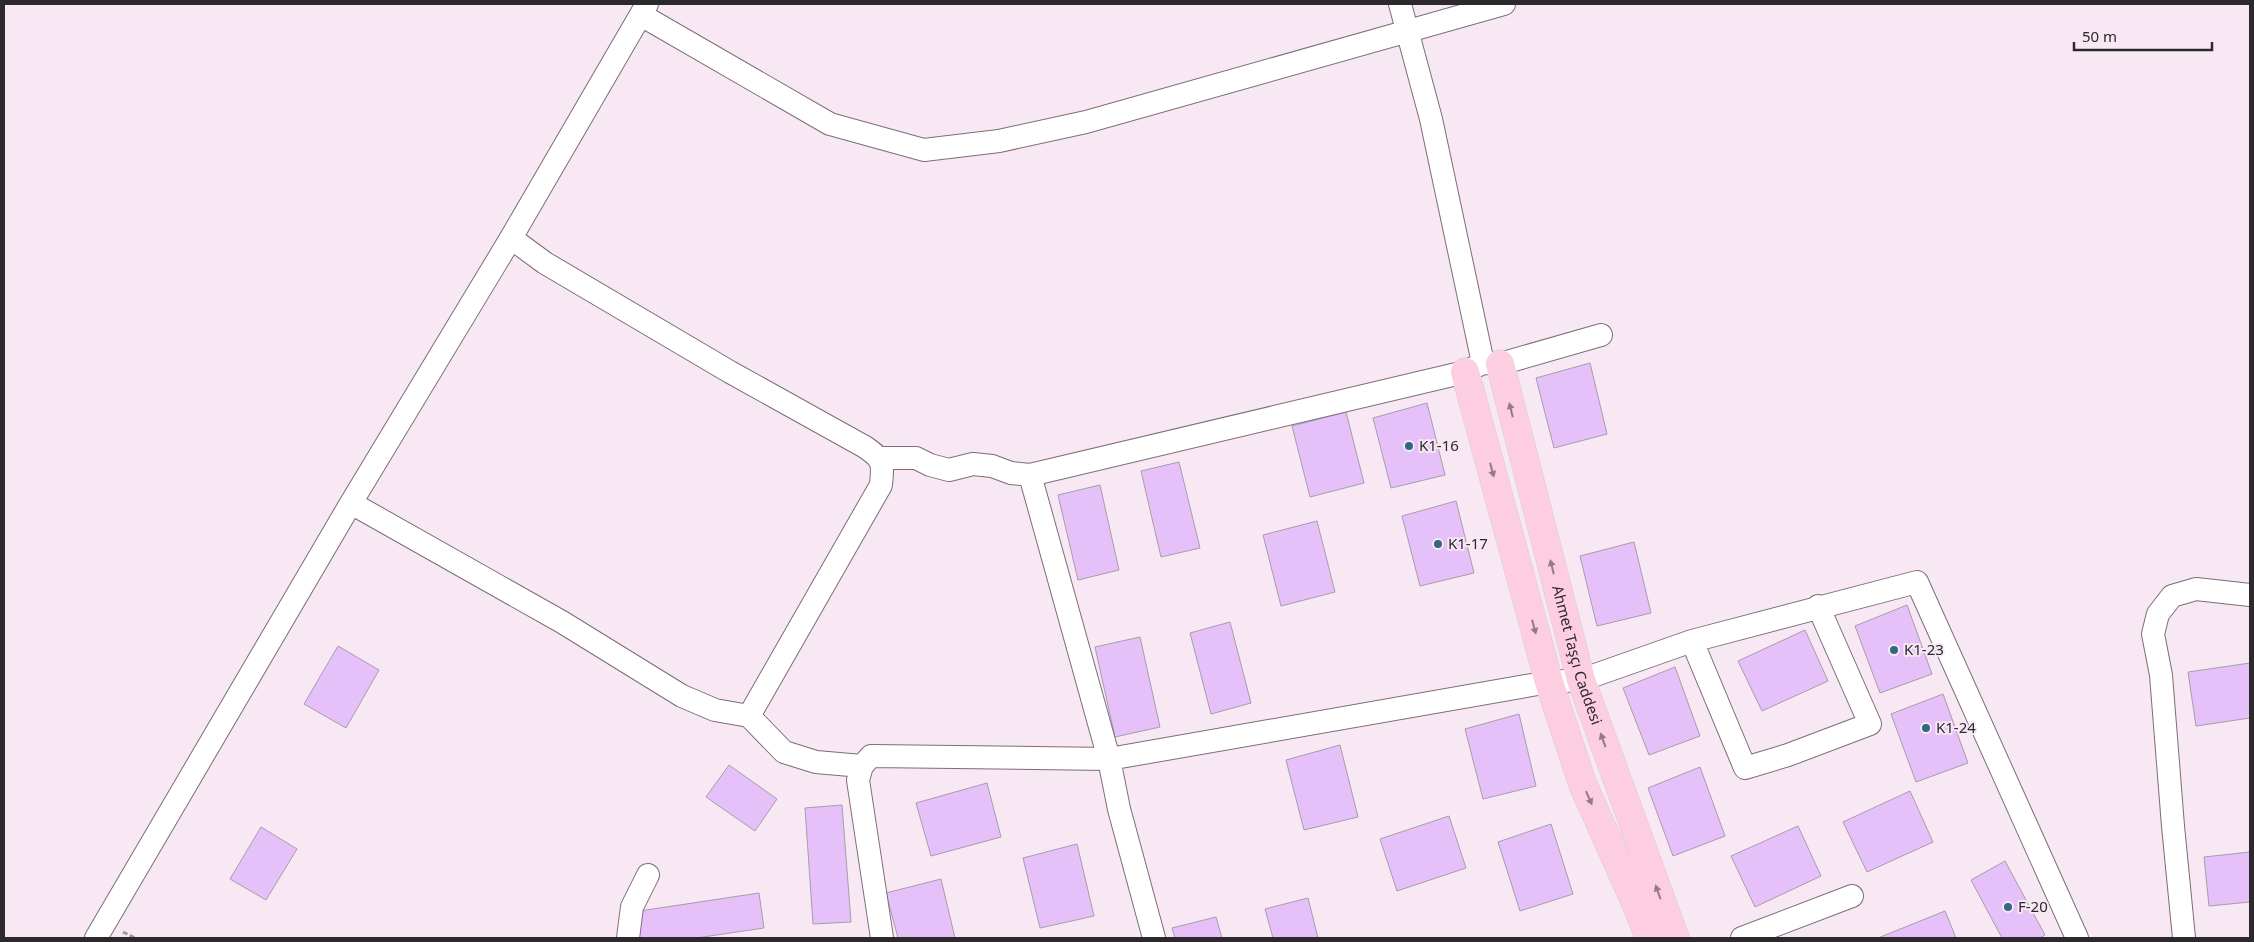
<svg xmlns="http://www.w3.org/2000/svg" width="2254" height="942" font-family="'Noto Sans',sans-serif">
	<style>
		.building { fill: #e6c0f9; stroke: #a69daa }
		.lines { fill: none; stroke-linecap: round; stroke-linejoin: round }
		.minor-casing { stroke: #7b6e78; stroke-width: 24 }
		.major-casing { stroke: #d1d0d1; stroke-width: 29 }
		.path { stroke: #a2979f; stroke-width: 3; stroke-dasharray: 5 2.5; stroke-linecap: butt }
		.minor { stroke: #fff; stroke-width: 22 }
		.major { stroke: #fdcde0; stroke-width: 28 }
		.oneway { fill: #957a86 }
		.poi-dot { fill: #326783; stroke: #f7e8f3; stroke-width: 2 }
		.labels { text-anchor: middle; stroke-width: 4; stroke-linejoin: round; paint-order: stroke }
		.poi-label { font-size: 15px; fill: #2d282c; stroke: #f7e8f3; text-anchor: start }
		.street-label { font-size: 15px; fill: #2d282c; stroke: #f7e8f3 }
	</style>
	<rect width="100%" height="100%" fill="#f7e8f3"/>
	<path class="building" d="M1590,363L1607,434L1554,448L1536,378Z
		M1427,403L1445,475L1391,488L1373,418Z
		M1346,412L1364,483L1310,497L1292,426Z
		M1179,462L1200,548L1161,557L1141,471Z
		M1100,485L1119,570L1078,580L1058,495Z
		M1456,501L1474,573L1420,586L1402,516Z
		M1317,521L1335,592L1281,606L1263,535Z
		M1634,542L1651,613L1597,626L1580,556Z
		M1907,605L1932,674L1880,693L1855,626Z
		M1230,622L1251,703L1211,714L1190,633Z
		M1805,630L1828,681L1762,711L1738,661Z
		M1140,637L1160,727L1115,737L1095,647Z
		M338,646L379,670L346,728L304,704Z
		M2250,663V718L2196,726L2188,672Z
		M1675,667L1700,736L1649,755L1623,688Z
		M1943,694L1968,763L1916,782L1891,714Z
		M1519,714L1536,786L1483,799L1465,729Z
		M1340,745L1358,817L1304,830L1286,760Z
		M729,765L777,799L755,831L706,797Z
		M1700,767L1725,836L1673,856L1648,788Z
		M987,783L1001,837L931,856L916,803Z
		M1910,791L1933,842L1867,872L1843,822Z
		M842,805L851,922L813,924L805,808Z
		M1449,816L1466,868L1397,891L1380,839Z
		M1551,824L1573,894L1520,911L1498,842Z
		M1798,826L1821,876L1755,907L1731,856Z
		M261,827L297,849L266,900L230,879Z
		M1077,844L1094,916L1040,928L1023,858Z
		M2250,852V902L2209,906L2204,857Z
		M2005,861L2045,935L2040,938H2002L1971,880Z
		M941,879L955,938H898L886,893Z
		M759,893L764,928L696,938H636L633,912Z
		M1308,898L1318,938H1273L1265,909Z
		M1945,911L1956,938H1878Z
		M1216,917L1222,938H1175L1172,928Z"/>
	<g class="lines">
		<g class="minor-casing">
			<path id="minor" d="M1400,4L1431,119L1483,363
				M641,15L830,124L924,150L999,141L1086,122L1504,4
				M511,238L545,263L730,372L865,447C884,460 883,463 881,485L749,716
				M880,458H916L930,465L949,470L973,464L992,466L1011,473L1030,475L1465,372L1483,363L1500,364L1601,335
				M1030,475L1109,759L1119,809L1154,938
				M351,503L562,622L682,696L715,710L749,716L784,752L816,762L862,766
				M1692,641L1745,768L1788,755L1870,724L1818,606
				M96,938L351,503L511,238L647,4
				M628,938L632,907L648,875
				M882,938L858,780L862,766L871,756L1109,759L1549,682L1581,680L1692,641L1917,582L2077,938
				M1742,938L1852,896
				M2184,938L2173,826L2161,675L2153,634L2158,614L2172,596L2196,589L2250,595"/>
		</g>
		<g class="major-casing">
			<g id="major">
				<path id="s1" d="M1500,364L1581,680L1675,938"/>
				<path d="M1465,372L1549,682L1583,785L1633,897L1650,938"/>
			</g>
		</g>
		<path class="path" d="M123,932L135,938"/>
		<use href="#minor" class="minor"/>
		<use href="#major" class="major"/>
	</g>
	<defs><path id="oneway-solid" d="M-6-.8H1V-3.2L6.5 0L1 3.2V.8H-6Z" transform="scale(1.25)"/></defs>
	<g class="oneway">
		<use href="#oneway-solid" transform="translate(1511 410) rotate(-104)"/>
		<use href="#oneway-solid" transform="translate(1492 470) rotate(75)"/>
		<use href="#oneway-solid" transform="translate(1552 567) rotate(-104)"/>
		<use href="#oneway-solid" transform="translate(1534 627) rotate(75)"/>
		<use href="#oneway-solid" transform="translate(1603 740) rotate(-110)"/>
		<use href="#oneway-solid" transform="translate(1589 798) rotate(66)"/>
		<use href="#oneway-solid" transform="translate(1658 892) rotate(-110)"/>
	</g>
	<g class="poi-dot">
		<circle cx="1409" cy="446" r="5"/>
		<circle cx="1438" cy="544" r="5"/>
		<circle cx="1894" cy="650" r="5"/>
		<circle cx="1926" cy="728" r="5"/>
		<circle cx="2008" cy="907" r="5"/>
	</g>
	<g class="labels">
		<g class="poi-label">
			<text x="1419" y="451">K1-16</text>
			<text x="1448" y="549">K1-17</text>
			<text x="1904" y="655">K1-23</text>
			<text x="1936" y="733">K1-24</text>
			<text x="2018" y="912">F-20</text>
		</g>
		<g class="street-label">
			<text dy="5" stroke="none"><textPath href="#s1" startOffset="301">Ahmet Taşçı Caddesi</textPath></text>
		</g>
	</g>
	<rect width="2254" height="942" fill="none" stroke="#2d282c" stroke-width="10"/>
	<path d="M2074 42v8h138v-8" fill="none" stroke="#2d282c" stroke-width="2.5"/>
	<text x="2082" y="42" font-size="15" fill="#2d282c" stroke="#f7e8f3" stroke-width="4" paint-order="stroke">50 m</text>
</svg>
